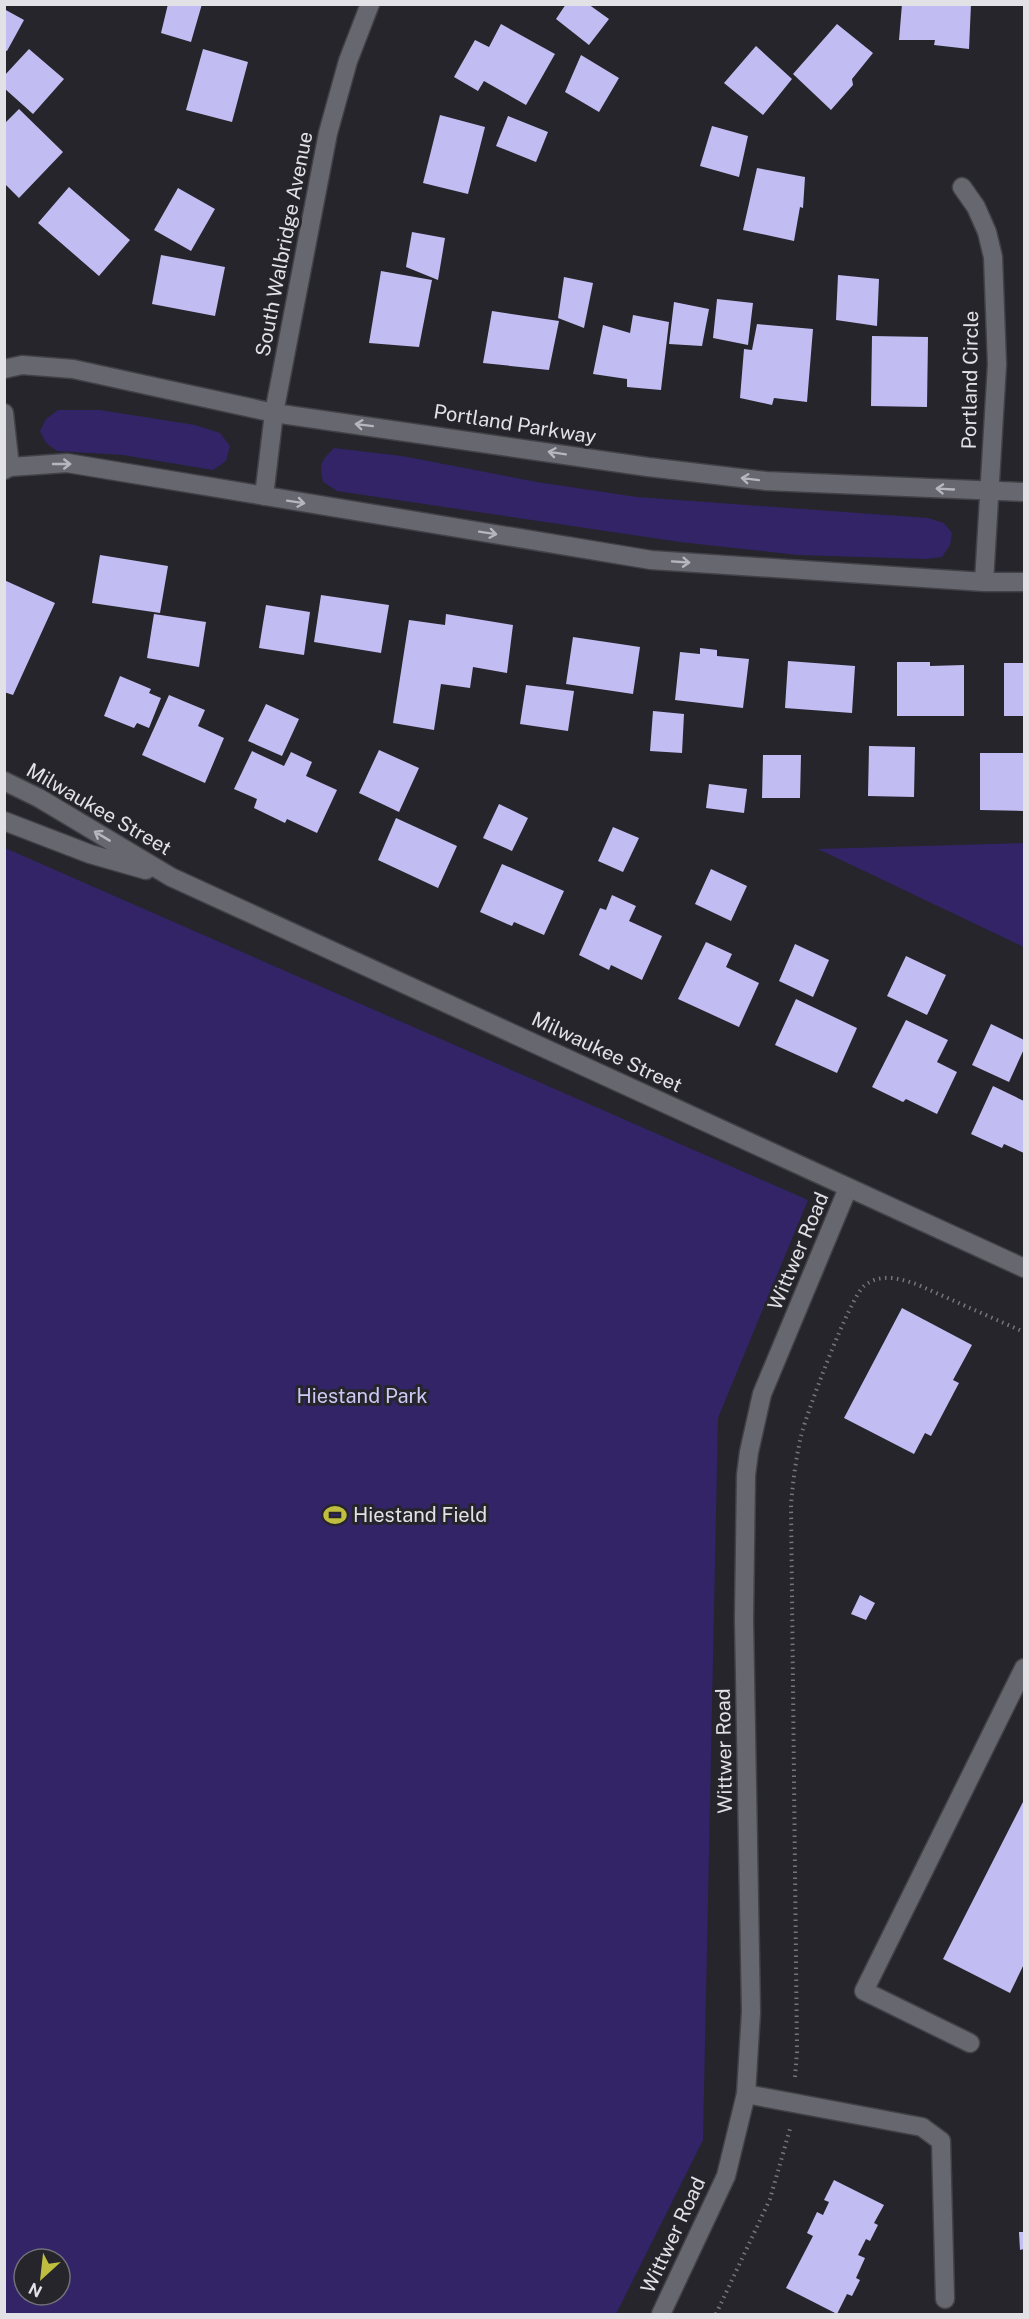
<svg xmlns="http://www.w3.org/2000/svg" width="1029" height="2319" font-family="'Public Sans',sans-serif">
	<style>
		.green { fill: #322467; fill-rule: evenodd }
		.building { fill: #c1bdf2 }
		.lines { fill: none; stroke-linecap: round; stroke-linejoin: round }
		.service-casing { stroke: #414147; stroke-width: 21 }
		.minor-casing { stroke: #414147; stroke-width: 21 }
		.tertiary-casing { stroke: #414147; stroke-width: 21 }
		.path { stroke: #76757b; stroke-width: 4; stroke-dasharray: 1.5 4.5; stroke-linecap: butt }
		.service { stroke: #67676f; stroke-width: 18 }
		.minor { stroke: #67676f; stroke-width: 18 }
		.tertiary { stroke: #67676f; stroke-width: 18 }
		.oneway { stroke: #b6b6bc }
		.labels { text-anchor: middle; stroke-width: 6; stroke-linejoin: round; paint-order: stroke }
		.street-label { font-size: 20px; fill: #e1e1e6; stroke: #26252c }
		.park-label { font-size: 20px; fill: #ccc9f5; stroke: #26252c }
		.poi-label { font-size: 20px; fill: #e1e1e6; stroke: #26252c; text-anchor: start }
	</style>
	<rect width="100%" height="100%" fill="#26252c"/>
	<path class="green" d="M58,410H100L195,425L220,433L230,446L226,461L213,470L123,455L57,451L46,443L40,431L46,419Z
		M334,448L402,456L537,482L637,497L928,518L944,523L952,533L950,545L942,557L927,559L798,555L680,542L337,491L323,482C319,463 321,461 334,448Z
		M1024,843V947L818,849Z
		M5,848L808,1200L718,1418L703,2140L616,2314H5ZM24,2259H60V2295H24Z"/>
	<path class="building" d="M168,4H202L191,42L161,33Z
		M566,4H588L609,19L589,45L556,19Z
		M902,4H971L969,49L934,45L935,40H899Z
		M4,9L24,20L7,51L4,50Z
		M501,24L555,54L526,105L484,81L478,91L454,77L475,40L489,47Z
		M837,24L873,53L852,79L853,85L831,110L793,74Z
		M756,46L792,79L763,115L724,83Z
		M29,49L64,79L33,114L4,88V76Z
		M203,49L248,62L232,122L186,110Z
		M581,55L619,78L599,112L565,92Z
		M19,109L63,152L19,198L4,183V124Z
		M440,115L485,127L468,194L423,183Z
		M508,116L548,132L536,162L496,146Z
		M712,126L748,136L739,177L700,166Z
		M757,168L805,177L803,208L800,207L794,241L743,230Z
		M69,187L130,240L99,276L38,223Z
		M178,188L215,209L191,251L154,230Z
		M412,232L445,238L438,280L406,267Z
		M161,255L225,267L215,316L152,304Z
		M381,271L432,280L419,347L369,343Z
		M838,275L879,279L877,326L836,320Z
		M564,277L593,283L584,328L558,318Z
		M717,299L753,303L748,345L713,338Z
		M674,302L709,309L702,346L669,344Z
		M492,311L559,321L549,370L483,363Z
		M633,315L669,322L661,390L627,387V379L593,374L603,325L630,333Z
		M757,324L813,329L807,402L774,398L772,405L740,398L744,349L752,350Z
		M872,336L928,337L927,407L871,406Z
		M100,555L168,566L160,613L92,603Z
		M4,580L55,603L13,695L4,692Z
		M321,595L389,605L381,653L314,642Z
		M266,605L310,612L304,655L259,648Z
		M154,614L206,622L199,667L147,658Z
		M446,614L513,625L507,673L473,667L470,688L441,684L434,730L393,723L409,620L445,625Z
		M573,637L640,647L633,694L566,684Z
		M700,648L717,650V656L749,659L743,708L675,700L680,652L700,654Z
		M788,661L855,666L852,713L785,708Z
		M897,662H930V666L964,665V716H897Z
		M1004,663H1024V716H1004Z
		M120,676L151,689L149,693L161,698L149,728L137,723L134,728L104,716Z
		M526,685L574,691L568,731L520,724Z
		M169,695L205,710L198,726L224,738L205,783L142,755Z
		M266,704L299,719L282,756L248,741Z
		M653,711L684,714L682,753L650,751Z
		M869,746L915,747L914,797L868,796Z
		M379,750L419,768L399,812L359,793Z
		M252,751L284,766L291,752L312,762L306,776L337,790L317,833L287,819L285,823L254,808L257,799L234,789Z
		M980,753H1024V811L980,810Z
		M763,755H801L800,798H762Z
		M709,784L747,789L744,813L706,808Z
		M499,804L528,818L512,851L483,838Z
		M396,818L457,846L438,888L378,860Z
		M613,827L639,838L623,872L598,861Z
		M502,864L564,891L544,935L514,922L512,926L480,912Z
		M711,869L747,886L731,921L695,904Z
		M612,895L636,906L629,921L662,936L642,980L611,965L609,970L579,955L600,908L606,910Z
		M706,942L732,954L726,967L759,983L739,1027L678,999Z
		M795,944L829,960L813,997L779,981Z
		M906,956L946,975L927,1015L887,996Z
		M796,999L857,1028L837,1073L775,1045Z
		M906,1020L948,1040L937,1062L957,1072L937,1114L906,1099L903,1102L872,1087Z
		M991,1024L1024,1040V1049L1009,1082L972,1065Z
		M993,1086L1024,1101V1153L1004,1144L1002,1148L971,1134Z
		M902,1308L972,1345L953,1380L959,1383L931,1436L925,1433L914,1454L844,1418Z
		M860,1595L875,1603L866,1620L851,1614Z
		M1024,1800V1964L1010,1993L943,1959Z
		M834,2180L884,2205L874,2223L878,2225L870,2241L866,2239L858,2255L865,2258L856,2278L860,2280L852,2296L847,2294L837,2314L786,2288L813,2236L807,2233L817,2212L823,2215L829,2202L824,2200Z
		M1019,2232H1024V2249L1020,2250Z"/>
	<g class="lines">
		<g class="service-casing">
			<path id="service" d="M970,2043L864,1991L1024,1668
				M746,2094L922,2127L941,2141L945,2299"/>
		</g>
		<g class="minor-casing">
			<path id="minor" d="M962,187L976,207L987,232L993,257L997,364L984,582
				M4,369L22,365L73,369L274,413L648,467L766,481L1024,492
				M4,413L10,467
				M4,470L10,467L67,463L651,560L984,582H1024
				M264,496L274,413L328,133L348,61L370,4
				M661,2314L726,2176L746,2094L751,2012L744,1619L746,1475L749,1452L762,1394L848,1188"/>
		</g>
		<g class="tertiary-casing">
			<path id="tertiary" d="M4,781L39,798L171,877L1024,1268
				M4,821L90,854L146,870"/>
		</g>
		<path class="path" d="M795,2077L797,2052L791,1504C793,1481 796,1458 801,1436C807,1412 849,1299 864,1286C880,1273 898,1278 916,1284L1024,1332
			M716,2314L770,2199L790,2129"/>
		<use href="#service" class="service"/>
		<use href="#minor" class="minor"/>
		<use href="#tertiary" class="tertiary"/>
	</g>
	<defs><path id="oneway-shaft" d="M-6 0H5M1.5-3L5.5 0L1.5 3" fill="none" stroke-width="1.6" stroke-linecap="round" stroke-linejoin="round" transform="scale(1.5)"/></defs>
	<g class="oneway">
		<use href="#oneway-shaft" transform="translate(364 425) rotate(-173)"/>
		<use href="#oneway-shaft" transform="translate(557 453) rotate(-171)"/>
		<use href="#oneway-shaft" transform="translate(62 464)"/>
		<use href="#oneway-shaft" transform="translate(750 479) rotate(-173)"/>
		<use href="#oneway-shaft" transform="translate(945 489) rotate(-177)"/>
		<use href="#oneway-shaft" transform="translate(296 502) rotate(9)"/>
		<use href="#oneway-shaft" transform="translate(488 533) rotate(9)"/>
		<use href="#oneway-shaft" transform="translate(681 562) rotate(4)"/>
		<use href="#oneway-shaft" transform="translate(102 836) rotate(-149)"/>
	</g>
	<defs>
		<g id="stadium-bare" transform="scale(1.8)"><path d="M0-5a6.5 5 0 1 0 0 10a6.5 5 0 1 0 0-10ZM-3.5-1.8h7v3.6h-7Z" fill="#c0be40" stroke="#26252c" stroke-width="2.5" paint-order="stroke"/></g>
	</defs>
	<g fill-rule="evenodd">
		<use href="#stadium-bare" x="335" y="1515"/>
	</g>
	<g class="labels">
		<g class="street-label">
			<text transform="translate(284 244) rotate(-79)" y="7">South Walbridge Avenue</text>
			<text transform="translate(970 380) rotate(-89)" y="7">Portland Circle</text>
			<text transform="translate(515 424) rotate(9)" y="7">Portland Parkway</text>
			<text transform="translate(99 809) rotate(30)" y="7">Milwaukee Street</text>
			<text transform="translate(607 1052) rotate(25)" y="7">Milwaukee Street</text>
			<text transform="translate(798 1251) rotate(-67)" y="7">Wittwer Road</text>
			<text transform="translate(724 1751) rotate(-91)" y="7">Wittwer Road</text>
			<text transform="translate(673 2235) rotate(-65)" y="7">Wittwer Road</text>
		</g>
		<g class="park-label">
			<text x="362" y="1403">Hiestand Park</text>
		</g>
		<g class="poi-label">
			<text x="353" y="1522">Hiestand Field</text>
		</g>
	</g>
	<rect width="1029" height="2319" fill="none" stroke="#e1e1e6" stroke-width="12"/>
	<g transform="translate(42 2277) rotate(207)"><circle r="28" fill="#26252c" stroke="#717076" stroke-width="1.5"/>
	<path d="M0-4.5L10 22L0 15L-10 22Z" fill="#c0be40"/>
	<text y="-9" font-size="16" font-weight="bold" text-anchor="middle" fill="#e1e1e6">N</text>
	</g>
</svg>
